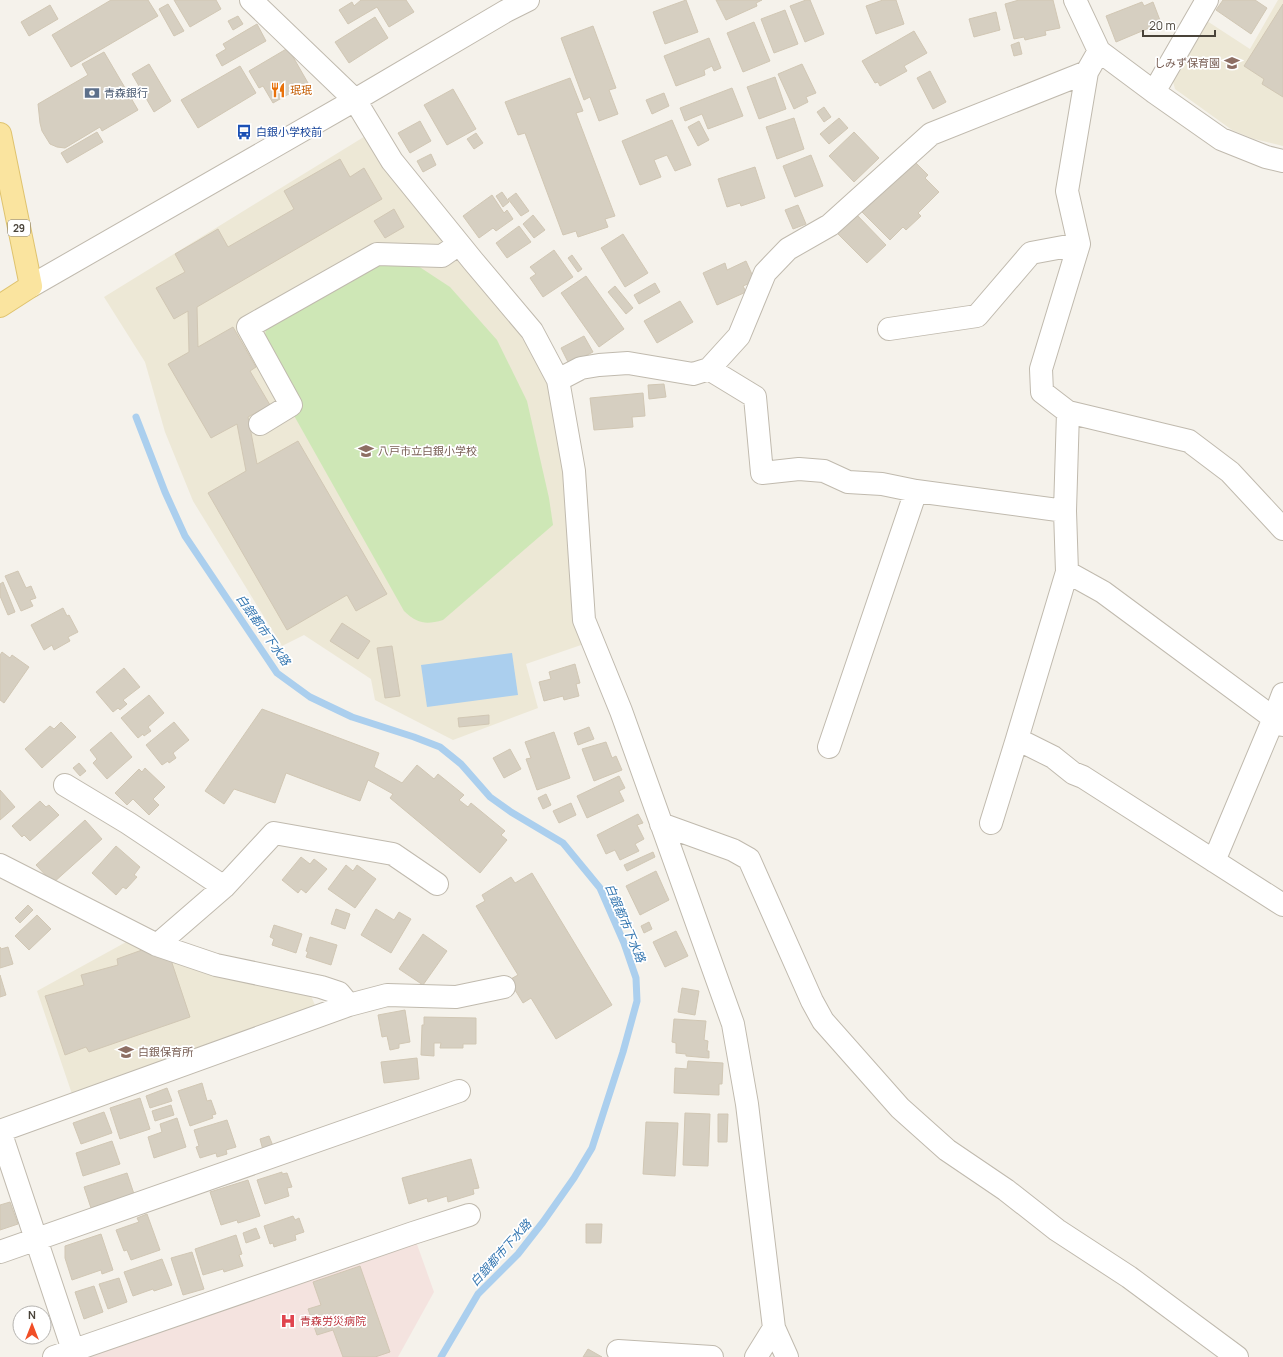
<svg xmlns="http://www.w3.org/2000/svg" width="1283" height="1357" font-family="Manrope,'Noto Sans JP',sans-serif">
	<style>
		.education { fill: #ede8d6 }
		.medical { fill: #f4e3df }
		.green { fill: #cee7b6 }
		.water { fill: #abcfee }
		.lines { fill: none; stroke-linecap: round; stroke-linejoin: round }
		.stream { stroke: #abcfee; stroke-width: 7 }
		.building { fill: #d6cfc1; stroke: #d1c7b4 }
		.minor-casing { stroke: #c0baae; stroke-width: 24 }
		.major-casing { stroke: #dfc36e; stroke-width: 24 }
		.minor { stroke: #fff; stroke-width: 22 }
		.major { stroke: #fae49f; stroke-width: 22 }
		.labels { text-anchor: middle; stroke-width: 3.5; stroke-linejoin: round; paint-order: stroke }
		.shield { fill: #fff; stroke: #807b74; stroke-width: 1 }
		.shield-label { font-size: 10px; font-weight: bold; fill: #494339 }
		.education-label { font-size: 11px; fill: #785e54; stroke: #fff; text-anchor: start }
		.food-label { font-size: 11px; fill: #c56008; stroke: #fff; text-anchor: start }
		.service-label { font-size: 11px; fill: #4e5e75; stroke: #fff; text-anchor: start }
		.transit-label { font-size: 11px; fill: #164399; stroke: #fff; text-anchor: start }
		.health-label { font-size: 11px; fill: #be3a42; stroke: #fff; text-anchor: start }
		.water-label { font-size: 12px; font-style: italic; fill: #3577b1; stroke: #fff }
	</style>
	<rect width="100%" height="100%" fill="#f5f2eb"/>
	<path class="education" d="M1278,0H1283V146L1254,139L1232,130L1175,89L1172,78L1207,21L1250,49Z
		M367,135L495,298L523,339L544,374L551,395L563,470L584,644L526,664L538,708L453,740L375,700L371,679L304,635L282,646L193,501L165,432L145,362L104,297Z
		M128,941L309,991L317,1010L72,1094L37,991Z"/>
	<path class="medical" d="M413,1233L434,1292L398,1357H54Z"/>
	<path class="green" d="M381,261L412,262L450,287L497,340L527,401L549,498L553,525L443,620C426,625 418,624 404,611L292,412L264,341L266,329Z"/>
	<path class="water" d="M512,653L518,695L427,707L421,665Z"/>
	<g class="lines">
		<path class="stream" d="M136,417L165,492L185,536L277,673L310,697L352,717L414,737L440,747L461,764L490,797L511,812L563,843L600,888L624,943L636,978L637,1001L623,1052L592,1148L574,1178L543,1222L518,1254L478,1294L441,1357"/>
	</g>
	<path class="building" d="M111,0H148L158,16L71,67L52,35Z
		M174,0H216L221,9L190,27Z
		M361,0H406L414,12L389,27L377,7L348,24L339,10L352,2L354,6Z
		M686,0L698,32L665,44L653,12Z
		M716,0H762L756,3L757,6L726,20Z
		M806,0H810L824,34L805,42L790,6Z
		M883,0H896L904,24L876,34L866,6Z
		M1019,0H1053L1060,28L1045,31L1046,35L1025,40L1024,37L1014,39L1005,4Z
		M1223,0H1255L1267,8L1251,34L1216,10Z
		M1142,2L1144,6L1153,2L1161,23L1116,42L1106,16Z
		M168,4L184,31L174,36L159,9Z
		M1283,4V97L1262,84L1264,79L1244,66Z
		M50,5L58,19L29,36L21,22Z
		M785,10L798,44L774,53L761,19Z
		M996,12L1000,30L974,37L969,19Z
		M238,16L243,24L233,30L228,21Z
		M375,17L388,38L349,63L335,42Z
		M754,22L770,61L743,72L727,33Z
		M257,24L266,41L222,66L216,55L226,49L223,44Z
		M593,26L616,88L609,90L618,114L599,121L590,97L584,100L561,38Z
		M914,31L927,53L904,66L907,71L880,86L878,82L875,83L862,61Z
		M709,38L721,68L714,71L712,66L704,70L705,75L676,86L664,56Z
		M1019,42L1022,54L1014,56L1011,45Z
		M288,48L308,83L273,103L263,86L259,88L249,71Z
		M104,52L138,110L102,131L100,127L65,148L57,147L50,144L42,131L40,123L38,104L88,75L82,64Z
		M149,64L171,101L154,112L132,74Z
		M802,64L816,93L806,97L808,102L794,109L778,74Z
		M240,66L256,93L198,128L181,100Z
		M930,71L946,102L933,109L917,78Z
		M775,77L786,109L759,119L747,87Z
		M570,78L583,111L576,113L615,216L605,219L608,227L578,237L576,231L563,235L525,133L518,135L505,102Z
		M732,88L743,116L708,129L702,114L685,121L680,108Z
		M453,89L476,129L447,145L424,105Z
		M664,93L669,106L652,114L646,100Z
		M824,107L831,117L824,122L817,112Z
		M794,118L804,149L777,159L766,127Z
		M839,118L848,128L829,144L820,134Z
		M672,120L691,165L675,171L667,155L654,160L661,177L640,185L622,141Z
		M420,121L431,141L410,153L398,133Z
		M699,121L709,140L698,146L688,127Z
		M97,132L103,142L67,163L61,153Z
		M854,132L879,158L854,182L829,156Z
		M476,133L483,143L474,149L467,139Z
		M431,154L436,165L423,172L417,161Z
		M811,155L823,186L795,197L783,166Z
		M340,159L350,177L364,168L382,199L197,307L198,347L233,327L256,367L250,371L270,405L248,417L257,464L298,441L387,594L356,611L347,595L287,630L208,493L246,471L237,424L211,438L168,364L189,352L188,311L174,319L156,288L185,272L175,254L218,229L228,247L294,209L284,191Z
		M914,161L928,175L925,178L939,192L918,213L921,216L906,230L903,227L890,240L862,212Z
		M755,167L765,198L741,206L740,203L727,207L718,179Z
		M502,192L509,202L503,207L496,196Z
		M516,193L529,211L521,216L508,199Z
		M492,195L504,213L507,210L513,219L496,231L493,228L479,238L463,216Z
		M798,205L806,224L793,229L785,210Z
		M394,209L404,227L385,238L374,221Z
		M855,213L886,245L867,263L836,232Z
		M533,215L545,230L534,238L523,224Z
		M519,226L531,242L507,258L496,243Z
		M623,234L648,273L625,287L601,248Z
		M554,250L573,277L543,297L530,278L536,274L530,267Z
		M572,255L582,269L578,272L568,258Z
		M746,261L755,281L743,286L746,292L717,305L703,273L725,263L727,270Z
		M586,276L624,329L599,347L561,293Z
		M655,283L660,292L639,304L634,295Z
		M615,286L633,308L626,314L608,292Z
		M680,301L693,322L657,343L644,321Z
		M584,336L593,352L569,364L561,348Z
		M664,384L666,397L649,399L648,385Z
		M643,393L645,416L632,417L633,427L594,430L590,398Z
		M18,571L26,588L31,586L36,598L30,600L33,606L21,611L5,576Z
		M3,582L15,612L8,615L0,596V584Z
		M63,608L67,616L69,615L78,632L68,637L70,641L54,650L52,645L44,650L31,625Z
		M342,623L370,641L358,659L330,641Z
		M392,646L400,696L385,698L377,648Z
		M2,652L10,658L12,655L29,667L4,703L0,700V655Z
		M575,664L580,683L576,684L579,696L564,700L563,696L544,701L539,682L551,679L549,672Z
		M124,668L140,687L123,700L127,704L120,710L118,708L113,712L96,692Z
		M149,695L164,713L148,727L151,731L144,736L143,734L138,738L121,718Z
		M262,709L379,753L374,767L402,783L417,765L434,779L438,774L464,795L459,800L468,807L471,803L505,831L501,835L507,840L480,873L390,798L393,794L368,780L360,801L286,773L275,803L234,789L224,804L205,791Z
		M489,715V724L459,727L458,718Z
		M61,722L76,737L42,768L25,749L50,726L54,729Z
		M174,722L189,740L173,753L176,758L169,763L168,761L162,765L146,745Z
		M589,727L594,739L578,745L574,733Z
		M111,732L132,757L107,779L93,763L97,759L90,750Z
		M554,732L570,778L537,790L526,759L531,758L525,742Z
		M606,742L612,758L616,756L622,770L594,781L582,749Z
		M510,749L521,769L504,778L493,758Z
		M79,763L86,771L80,776L73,768Z
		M145,768L165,787L153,799L159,805L149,815L133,799L127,805L115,793L139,769L142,772Z
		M619,776L625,788L619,791L624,801L587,818L577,796Z
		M0,790L15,807L0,820Z
		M546,794L551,805L543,809L538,798Z
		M40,801L46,807L49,805L59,815L30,841L24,835L22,837L12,826Z
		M571,803L576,815L559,823L553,811Z
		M638,814L643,823L637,825L644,839L635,844L639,851L620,860L615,850L606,854L597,835Z
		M85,820L102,839L53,883L36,865Z
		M116,846L140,867L134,875L137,877L126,889L123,887L116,895L92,873Z
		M653,852L655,857L627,871L624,865Z
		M301,857L310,864L314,859L327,869L306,893L301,889L298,893L282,880Z
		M346,865L353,871L357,865L376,879L355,908L328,889Z
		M656,871L669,900L640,915L626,886Z
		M532,873L612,1005L556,1039L531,998L523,1003L509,980L518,975L476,906L485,901L482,895L511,877L515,883Z
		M28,905L33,910L20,923L15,918Z
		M336,909L350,914L345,929L331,924Z
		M376,909L394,920L399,912L411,919L391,953L361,935Z
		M37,915L51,929L29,950L15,936Z
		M649,922L652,929L644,933L641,926Z
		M274,925L302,934L296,953L272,945L274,939L270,937Z
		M676,931L688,956L665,967L653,942Z
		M423,934L447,951L423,985L399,969Z
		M310,937L337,945L331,965L306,957L308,952L306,951Z
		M0,947L1,949L8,947L13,964L0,968Z
		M142,950L171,960L190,1017L89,1052L86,1047L65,1055L45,996L84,985L81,975L118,965L117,959Z
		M0,975L6,995L0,997Z
		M682,988L699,991L695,1015L678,1012Z
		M405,1010L410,1042L399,1044V1048L390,1050L387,1036L382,1037L378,1015Z
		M424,1017L476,1018V1044H463V1048H440L441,1043H434V1056L421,1055L422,1025H424Z
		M674,1019L706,1021L704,1040L708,1041L707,1051H709V1058L686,1056V1054L676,1053V1043L672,1042Z
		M417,1058L419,1079L384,1083L381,1062Z
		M688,1061L723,1063L722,1084H719V1095L674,1093L675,1068L687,1069Z
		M202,1083L207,1101L211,1100L216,1114L212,1115L213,1118L190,1126L178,1091Z
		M167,1088L172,1101L150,1108L146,1096Z
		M140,1098L150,1129L120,1139L110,1108Z
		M171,1105L174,1115L155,1121L152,1111Z
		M104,1112L112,1133L81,1144L73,1123Z
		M685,1113L710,1114L708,1166L683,1165Z
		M718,1114H728L727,1142H718Z
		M177,1118L186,1147L154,1158L148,1137L162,1132L160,1124Z
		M227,1120L236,1147L226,1150L227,1154L217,1157L216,1153L200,1158L196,1147L199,1146L194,1130Z
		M646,1122L678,1123L675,1176L643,1174Z
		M269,1136L273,1146L263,1150L260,1139Z
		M112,1141L120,1164L83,1176L76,1153Z
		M471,1159L479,1188L473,1189L474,1194L448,1202L447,1196L428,1202L427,1198L409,1204L402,1178Z
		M282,1172V1174L287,1173L292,1187L287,1188L289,1196L265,1204L257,1180Z
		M127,1173L134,1194L91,1208L84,1187Z
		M248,1180L260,1216L238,1223L237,1220L221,1225L210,1192Z
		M10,1202L18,1224L0,1230V1205Z
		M147,1214L160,1250L131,1260L127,1250L124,1251L116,1230L139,1222L137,1218Z
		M293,1216L295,1220L299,1218L304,1232L295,1235L296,1240L274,1247L273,1243L270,1244L264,1226Z
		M586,1224H602L601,1243H586Z
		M256,1228L260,1238L246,1243L243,1233Z
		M101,1234L113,1270L102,1274L101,1270L72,1280L65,1258V1246Z
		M236,1235L242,1254L239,1255L243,1266L224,1272L223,1269L203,1275L195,1249Z
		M192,1252L204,1289L183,1295L171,1258Z
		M162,1259L172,1285L154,1291L153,1289L133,1296L124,1272Z
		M360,1266L390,1352L375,1357H343L333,1330L317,1335L308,1309L321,1305L313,1282Z
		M119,1278L127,1302L108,1309L99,1284Z
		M94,1286L103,1312L84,1319L75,1292Z
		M588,1349L602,1357H583Z"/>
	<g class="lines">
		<g class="minor-casing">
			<path id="minor" d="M251,0L355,100L392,161L473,261L532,331L558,380L574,471L584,620L621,711L733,1024L747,1104L774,1328L787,1357
				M1075,0L1099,51L1154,92L1221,139L1266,157L1283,161
				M1099,51L1087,72L1067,191L1079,244L1041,369L1042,392L1068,412L1189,441L1230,472L1283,529
				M1154,92L1207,0
				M31,286L355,100L506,11L528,0
				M889,329L977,316L1031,253L1079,244
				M709,369L755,397L762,473L799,469L824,471L848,482L882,484L916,491
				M558,380L581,368L599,365L628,363L693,374L709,369L739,336L765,273L788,249L830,225L931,134L1087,72
				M1068,412L1065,511L1067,572L1017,739L1053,757L1073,773L1083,777L1283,905
				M260,424L291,405L248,327L377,254L442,256L459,244
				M1067,572L1103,592L1283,725
				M829,747L916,491L1065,511
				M65,785L128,823L224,887
				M991,823L1017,739
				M661,824L733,850L749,859L812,1001L823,1021L900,1108L947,1150L1006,1190L1057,1230L1129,1277L1237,1357
				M1214,861L1274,718L1283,694
				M0,865L157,945L216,965L321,987L339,993L349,1005L0,1131
				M157,945L224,887L274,833L393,854L437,884
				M349,1005L387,995L456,997L504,987
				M0,1131L73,1350
				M0,1252L459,1091
				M618,1351L712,1357
				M54,1357L413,1233L469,1215
				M756,1357L774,1328"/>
		</g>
		<g class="major-casing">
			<path id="major" d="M0,134L31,286L0,306"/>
		</g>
		<use href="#minor" class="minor"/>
		<use href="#major" class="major"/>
	</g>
	<defs>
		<g id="school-bare" transform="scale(1.2)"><path d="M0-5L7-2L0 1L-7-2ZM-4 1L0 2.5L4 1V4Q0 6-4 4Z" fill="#8d6e63" stroke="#fff" stroke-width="2.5" paint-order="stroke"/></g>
		<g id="restaurant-bare" transform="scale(1.2)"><path d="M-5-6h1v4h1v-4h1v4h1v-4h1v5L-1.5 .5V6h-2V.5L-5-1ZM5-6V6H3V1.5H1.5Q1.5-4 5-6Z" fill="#e8710a" stroke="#fff" stroke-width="2.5" paint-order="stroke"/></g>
		<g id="bank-bare" transform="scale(1.2)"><path d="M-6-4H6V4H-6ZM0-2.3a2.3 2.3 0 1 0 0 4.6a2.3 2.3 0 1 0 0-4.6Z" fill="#5c6f8a" stroke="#fff" stroke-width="2.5" paint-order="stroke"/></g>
		<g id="bus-bare" transform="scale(1.2)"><path d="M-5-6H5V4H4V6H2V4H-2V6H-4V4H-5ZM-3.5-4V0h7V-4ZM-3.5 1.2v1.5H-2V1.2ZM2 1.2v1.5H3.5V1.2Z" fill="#1a4fb4" stroke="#fff" stroke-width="2.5" paint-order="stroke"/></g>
		<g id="hospital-bare" transform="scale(1.2)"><path d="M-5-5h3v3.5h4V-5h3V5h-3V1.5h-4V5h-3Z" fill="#e0444e" stroke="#fff" stroke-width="2.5" paint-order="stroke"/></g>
	</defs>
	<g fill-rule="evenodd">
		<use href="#school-bare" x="1232" y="63"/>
		<use href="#restaurant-bare" x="278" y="90"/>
		<use href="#bank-bare" x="92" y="93"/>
		<use href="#bus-bare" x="244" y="132"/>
		<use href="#school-bare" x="366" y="451"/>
		<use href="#school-bare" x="126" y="1052"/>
		<use href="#hospital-bare" x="288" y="1321"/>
	</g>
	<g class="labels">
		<rect class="shield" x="8" y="220" width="22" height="16" rx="3"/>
		<g class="shield-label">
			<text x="19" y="232">29</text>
		</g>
		<g class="education-label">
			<text x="1220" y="67" text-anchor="end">しみず保育園</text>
			<text x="378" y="455">八戸市立白銀小学校</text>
			<text x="138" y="1056">白銀保育所</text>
		</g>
		<g class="food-label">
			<text x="290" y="94">珉珉</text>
		</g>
		<g class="service-label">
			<text x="104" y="97">青森銀行</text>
		</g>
		<g class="transit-label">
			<text x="256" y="136">白銀小学校前</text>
		</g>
		<g class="health-label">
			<text x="300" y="1325">青森労災病院</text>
		</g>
		<g class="water-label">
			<text transform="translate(263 630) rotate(55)" y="4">白銀都市下水路</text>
			<text transform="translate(625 923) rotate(67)" y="4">白銀都市下水路</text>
			<text transform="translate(501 1253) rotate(-48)" y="4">白銀都市下水路</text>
		</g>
	</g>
	<g transform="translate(32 1325)"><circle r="19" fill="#ffffff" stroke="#b6b4b0"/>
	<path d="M0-3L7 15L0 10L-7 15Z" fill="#f14e26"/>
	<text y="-6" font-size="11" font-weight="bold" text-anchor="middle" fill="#494339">N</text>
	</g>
	<path d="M1143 30v6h72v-6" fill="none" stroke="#494339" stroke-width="2"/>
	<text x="1149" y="30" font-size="12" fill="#494339" stroke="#ffffff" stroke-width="3" paint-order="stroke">20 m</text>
</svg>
